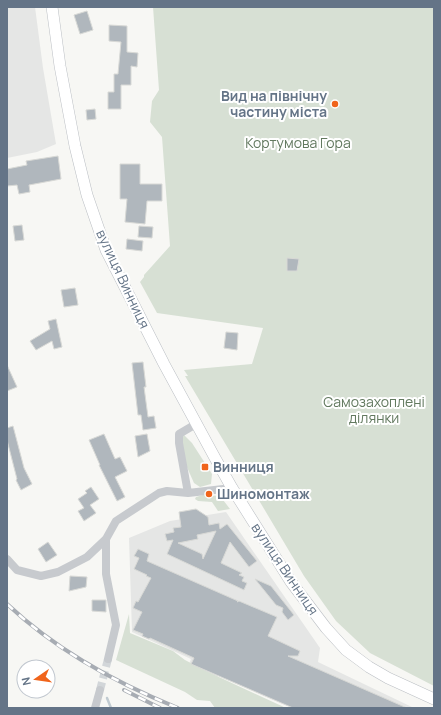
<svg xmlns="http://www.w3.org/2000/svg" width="441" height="715" font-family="Manrope,sans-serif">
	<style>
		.built { fill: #e5e6e5 }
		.green { fill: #d7e0d4 }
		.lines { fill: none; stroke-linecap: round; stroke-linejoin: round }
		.stream { stroke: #c1cbd1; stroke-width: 2.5 }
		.building { fill: #b0b7bd; stroke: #d8d9d6; fill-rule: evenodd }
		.street-tunnel { stroke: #d2d6d9; stroke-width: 8; stroke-dasharray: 8 4; stroke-linecap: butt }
		.secondary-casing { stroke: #bbbfc4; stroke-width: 12 }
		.street { stroke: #c7cace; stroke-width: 8 }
		.secondary { stroke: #fff; stroke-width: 11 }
		.rail-casing { stroke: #a7acb3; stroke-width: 4 }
		.rail { stroke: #fff; stroke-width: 2.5; stroke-dasharray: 8; stroke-linecap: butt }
		.poi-dot { fill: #f0641b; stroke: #fff; stroke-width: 1.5 }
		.labels { text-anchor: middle; stroke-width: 4; stroke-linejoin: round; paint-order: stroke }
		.poi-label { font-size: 14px; font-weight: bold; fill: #647487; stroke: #fff; text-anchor: start }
		.park-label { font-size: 14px; fill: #62795f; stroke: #fff }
		.street-label { font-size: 14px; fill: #647487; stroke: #fff }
	</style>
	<rect width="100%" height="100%" fill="#f7f7f4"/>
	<path class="built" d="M7,7H35L43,68L56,144L37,152L7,158Z
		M226,512L320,648L318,662L414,708H296L220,673L217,678L189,664L191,659L132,632L129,538L170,521Z"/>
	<path class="green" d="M153,7H434V686L370,653L336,621L304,576L185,376H188L184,370L252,364L263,328L157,313L140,282L144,277V275L170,246L162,137L150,122L152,101L159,90Z
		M184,435L192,443L212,474L211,484L200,487L194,483L186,465L181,439Z
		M203,495L220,496L230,509L218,511L212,502L198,501L195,499L196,497Z
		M129,614L130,633L173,651L185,660L206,671L286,708H215L210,701L197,700L185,692L116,660Z"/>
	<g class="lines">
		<path class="stream" d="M107,698L111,708"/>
	</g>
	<path class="building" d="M87,11L93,30L80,34L74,15Z
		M109,25L127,26V52L138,53L137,67L131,66V85H121V109H108V92H114V74H118L121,42L109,41Z
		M95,109L96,119L87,120L86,110Z
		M58,156L61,179L29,185L30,192L19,194L17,185L7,186V169L27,165L26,161Z
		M120,164H140V184H162V201H147L145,224L125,222L127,199H120Z
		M22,225L24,240L15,241L13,226Z
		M139,226L153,227L152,238L138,237Z
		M127,239L143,241L142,251L126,249Z
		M287,258L299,259L297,271H287Z
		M75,288L78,305L64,307L61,290Z
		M56,319L62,347L54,349L52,341L36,350L30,341L50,329L48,321Z
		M226,332L238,333L237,350L224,348Z
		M143,362L146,387H144L148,417L154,416L156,428L143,430L141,415H138L132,363Z
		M7,365L17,387L7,391Z
		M13,426L24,468L32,484L21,490L16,480L17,479L7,440V428Z
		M104,434L115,459L120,457L127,471L115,477L125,497L117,501L99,465H100L89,440Z
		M147,434L150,451L138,457L135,436Z
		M91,487L99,499L90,505L96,513L84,521L78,511L84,508L78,499L87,493L85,491Z
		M196,509L208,517L209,525L219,523L220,529L227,524L257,561L249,567L230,542L221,563L242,573L239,575L244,577L242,581L247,583L244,590L167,554L173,540L167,541L165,534L174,532L173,528L181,527L179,512ZM216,531L203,559L202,554L178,543L198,539L197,535Z
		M48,542L57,555L46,562L38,549Z
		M138,549L149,554L147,561L238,601L237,602L239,601L277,617L268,636L300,651L298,656H288L407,708H293L191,664L194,658L150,638L149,639L142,636L143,634L133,630L142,612L133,608L136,601L138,602L151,578L146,576L147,575L134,569L139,558L134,556Z
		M70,576L87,577L86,587L69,591Z
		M255,579L271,586L294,615L288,620L282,612L283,608L276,605Z
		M92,600H106V612L92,611Z"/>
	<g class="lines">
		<path class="street-tunnel" d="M100,690L108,659"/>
		<g class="secondary-casing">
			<path id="secondary" d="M52,7L60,66L75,146L87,195L106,250L164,364L215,458L232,488L291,582L326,628L346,650L369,667L388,678L434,699"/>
		</g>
		<path class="street" d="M188,493L179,443V434L196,424
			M106,539V574L116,625L108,659
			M7,559L17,570L41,576L58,572L87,557L106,539L116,521L159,493L167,491L188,493L232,488
			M95,708L100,690"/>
		<use href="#secondary" class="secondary"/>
		<g class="rail-casing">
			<path id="rail" d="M7,604C56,650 116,683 178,708
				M124,690L160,708"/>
		</g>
		<use href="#rail" class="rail"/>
	</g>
	<g class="poi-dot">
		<circle cx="335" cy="104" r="4"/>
		<rect x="201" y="463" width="8" height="8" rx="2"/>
		<circle cx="209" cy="494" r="4"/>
	</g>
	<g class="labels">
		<g class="poi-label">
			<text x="327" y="101" text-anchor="end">Вид на північну<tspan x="327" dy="16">частину міста</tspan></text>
			<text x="213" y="472">Винниця</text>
			<text x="217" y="499">Шиномонтаж</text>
		</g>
		<g class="park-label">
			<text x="298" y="148">Кортумова Гора</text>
			<text x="374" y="407">Самозахоплені<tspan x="374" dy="16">ділянки</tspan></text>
		</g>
		<g class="street-label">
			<text transform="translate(123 279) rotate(65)" y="5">вулиця Винниця</text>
			<text transform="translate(285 569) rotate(56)" y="5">вулиця Винниця</text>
		</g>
	</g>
	<rect width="441" height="715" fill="none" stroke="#647487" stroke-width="16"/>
	<g transform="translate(36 679) rotate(257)"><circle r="19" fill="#ffffff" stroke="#c1c7cf"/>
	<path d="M0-3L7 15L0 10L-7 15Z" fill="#f0641b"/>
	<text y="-6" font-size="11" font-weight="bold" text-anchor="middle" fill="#647487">N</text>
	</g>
</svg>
